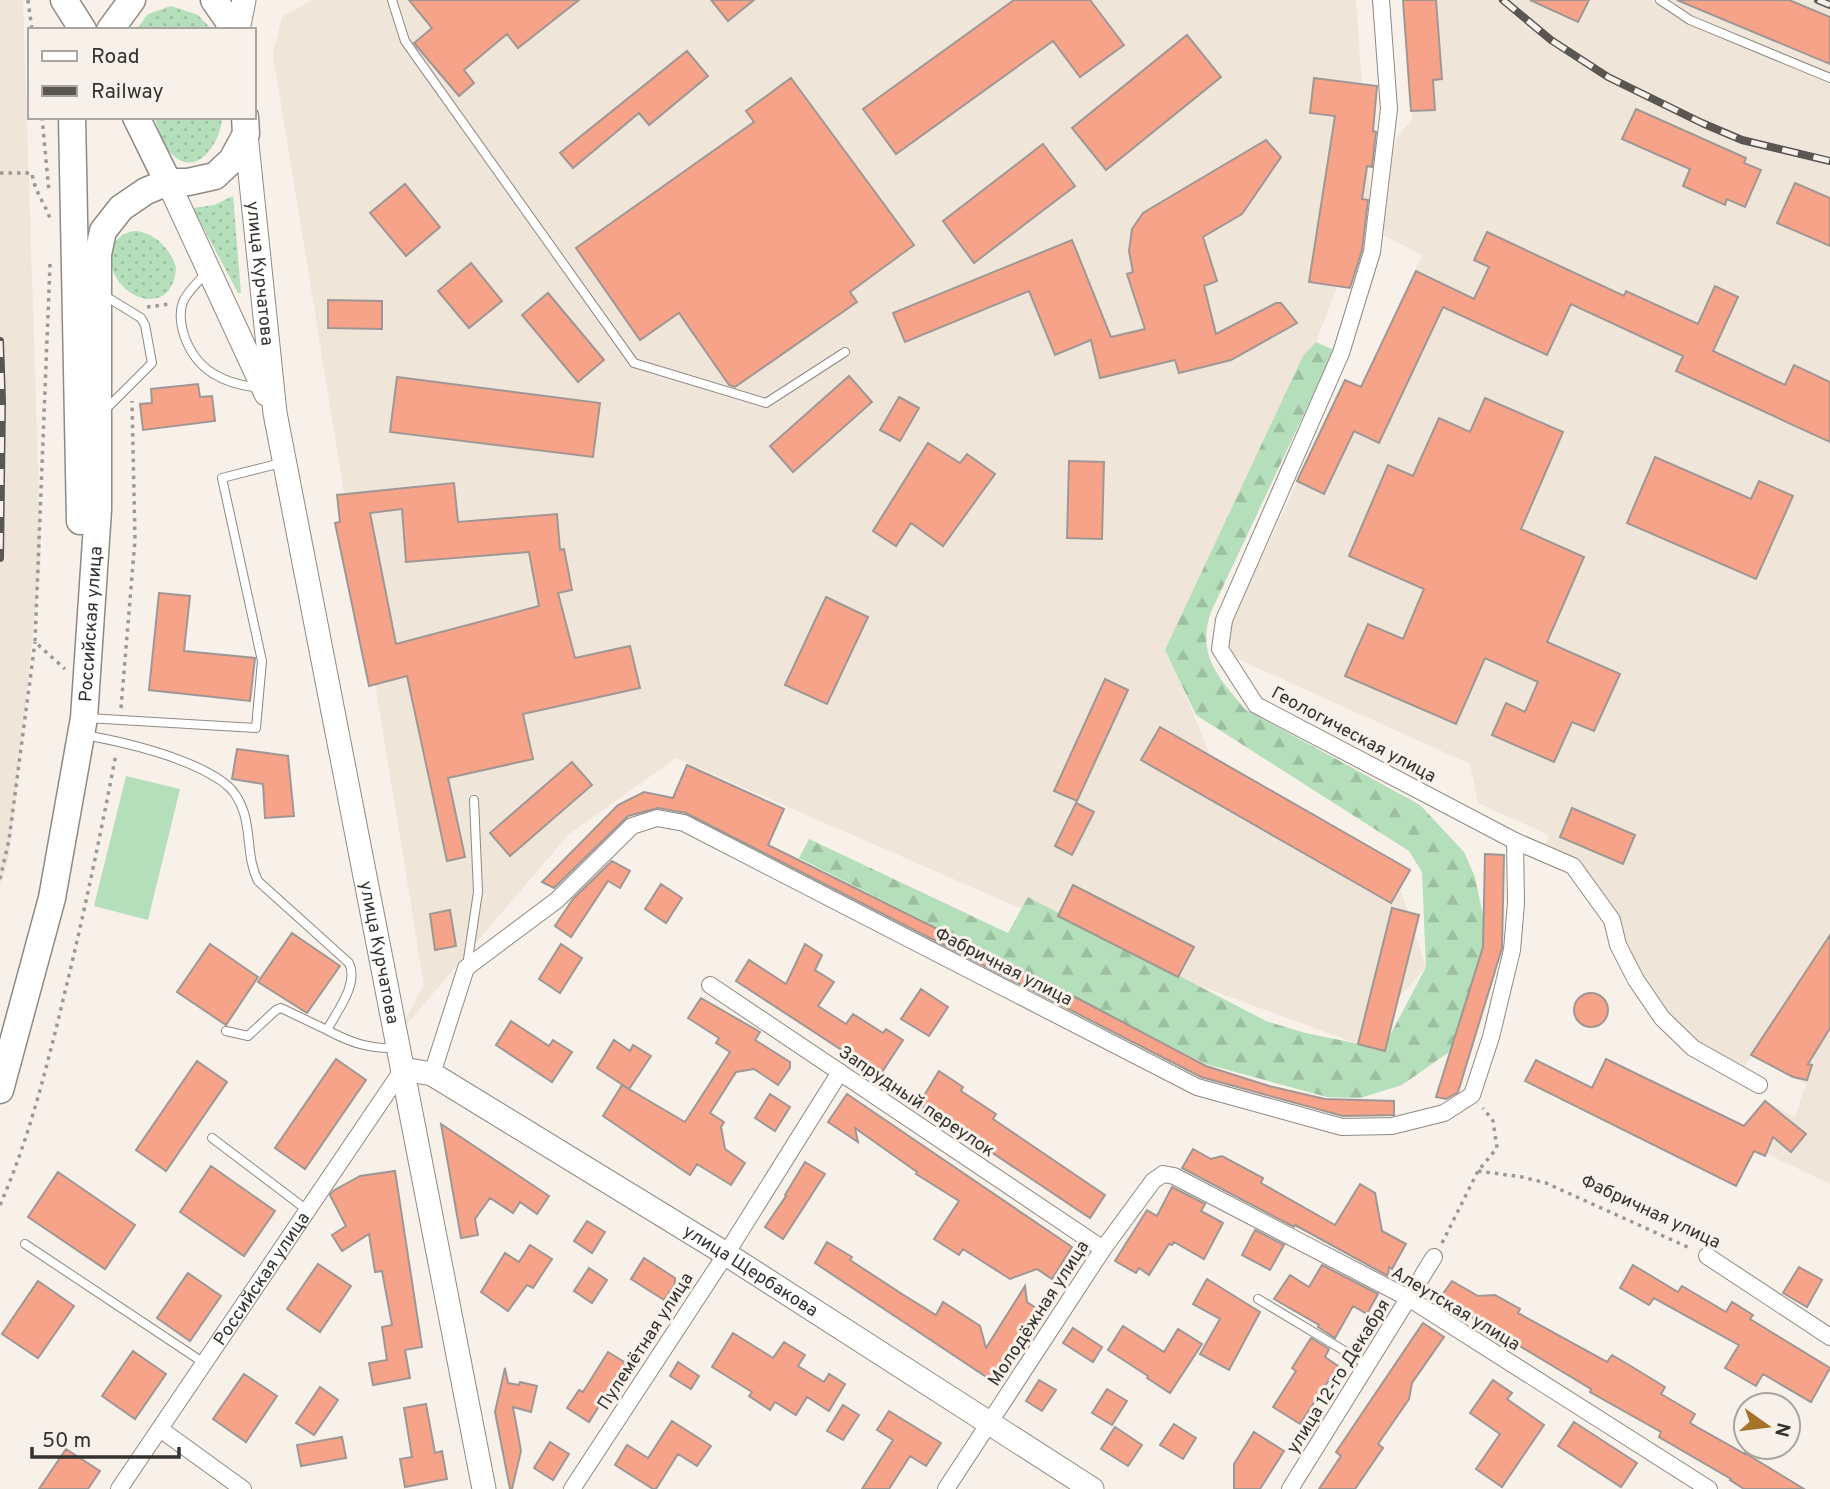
<svg xmlns="http://www.w3.org/2000/svg" width="1830" height="1489" font-family="Overpass,sans-serif">
	<style>
		.built { fill: #f0e5d9 }
		.grass { fill: url(#grass-dots) }
		.forest { fill: url(#forest-firs) }
		.garden { fill: #b5deba }
		.building { fill: #f6a389; stroke: #a09794; stroke-width: 2; fill-rule: evenodd }
		.lines { fill: none; stroke-linecap: round; stroke-linejoin: round }
		.lane-casing { stroke: #8f8983; stroke-width: 10 }
		.street-casing { stroke: #8f8983; stroke-width: 18 }
		.secondary-casing { stroke: #8f8983; stroke-width: 25 }
		.primary-casing { stroke: #8f8983; stroke-width: 29 }
		.path { stroke: #9c9893; stroke-width: 3.5; stroke-dasharray: 3.5 5; stroke-linecap: butt }
		.lane { stroke: #fff; stroke-width: 8 }
		.street { stroke: #fff; stroke-width: 16 }
		.secondary { stroke: #fff; stroke-width: 23 }
		.primary { stroke: #fff; stroke-width: 26 }
		.rail-casing { stroke: #5a5753; stroke-width: 8 }
		.rail { stroke: #f7f1ea; stroke-width: 5; stroke-dasharray: 16; stroke-linecap: butt }
		.labels { text-anchor: middle; stroke-width: 6; stroke-linejoin: round; paint-order: stroke }
		.street-label { font-size: 18px; fill: #34322f; stroke: #f7f1ea }
	</style>
	<defs>
		<pattern id="grass-dots" width="8" height="8" patternUnits="userSpaceOnUse" patternTransform="scale(1.75)"><rect width="8" height="8" fill="#b5deba"/><path d="M2 2h.1M6 6h.1" fill="none" stroke="#9cbfa0" stroke-width="1.8" stroke-linecap="round"/></pattern>
		<pattern id="forest-firs" width="22" height="20" patternUnits="userSpaceOnUse" patternTransform="scale(1.75)"><rect width="22" height="20" fill="#b5deba"/><path d="M5 1l3.5 6h-7zM16 11l3.5 6h-7z" fill="#9cbfa0"/></pattern>
	</defs>
	<rect width="100%" height="100%" fill="#f7f1ea"/>
	<path class="built" d="M0,0H23L41,558L9,857L0,885Z
		M312,0H1356L1370,200L1316,342L1165,650L1182,686L1210,755L1390,858L1426,967L1358,1044L1192,983L676,758L568,835L396,1037L424,985L273,54L282,17Z
		M1403,0H1830V1184L1767,1154L1742,1129L1765,1101L1795,1117L1806,1084L1751,1056L1743,1069L1667,1025L1578,873L1544,845L1549,835L1478,803L1470,764L1238,659L1229,648L1227,632L1345,380L1361,387L1422,255L1383,235L1386,175L1397,137L1412,120Z"/>
	<path class="grass" d="M171,6L198,15L212,30H136L148,14Z
		M154,117H222C221,144 195,181 170,152C162,144 159,128 154,117Z
		M233,196L241,293H238L193,208L214,205Z
		M137,231C156,234 170,249 176,267C173,327 99,292 113,248C116,237 126,231 137,231Z"/>
	<path class="forest" d="M1316,342L1334,350L1211,612C1196,654 1218,677 1245,709L1420,805L1464,852L1475,877L1486,930L1479,988L1449,1052L1402,1085L1360,1098L1327,1097L1206,1064L799,858L809,839L1008,933L1028,897L1266,1021L1305,1033L1374,1047L1387,1041L1426,967L1422,872L1409,851L1196,715L1165,650L1303,356Z"/>
	<path class="garden" d="M126,776L180,789L148,920L94,906Z"/>
	<path class="building" d="M409,0H579L518,48L507,34L464,70L474,83L459,96L414,43L432,28Z
		M711,0H754L728,21Z
		M1014,0H1090L1124,45L1080,77L1053,41L896,154L863,109Z
		M1403,0H1436L1442,79L1433,80L1435,110L1411,111Z
		M1530,0H1589L1578,22Z
		M1677,0H1789L1830,17V64Z
		M1187,35L1221,77L1106,170L1072,128Z
		M687,51L708,76L649,125L639,113L573,168L560,153Z
		M791,78L914,245L850,292L857,302L735,387L729,385L679,313L640,340L576,248L754,122L746,111Z
		M1314,78L1377,86L1373,131L1376,132L1372,167L1367,166L1362,199L1368,200L1362,250L1350,288L1309,282L1335,116L1310,113Z
		M1636,109L1746,158L1744,163L1761,170L1745,207L1727,199L1725,205L1683,186L1690,169L1622,139Z
		M1266,140L1281,157L1242,214L1203,237L1217,281L1204,286L1216,334L1276,303H1281L1297,323L1231,360L1179,373L1175,360L1100,378L1091,340L1055,355L1029,291L905,342L893,313L1072,240L1111,337L1145,329L1127,274L1133,272L1129,251L1132,229L1143,213Z
		M1043,144L1075,186L974,263L943,221Z
		M1795,183L1830,198V246L1777,223Z
		M405,184L440,227L406,256L370,213Z
		M1487,232L1624,296L1626,291L1698,324L1715,286L1738,297L1713,351L1785,385L1794,365L1830,382V442L1676,371L1683,356L1571,304L1547,355L1443,307L1379,443L1354,431L1324,494L1297,481L1345,380L1361,387L1416,271L1474,299L1489,267L1474,260Z
		M471,263L502,301L469,328L438,291Z
		M548,293L604,360L578,382L522,315Z
		M328,300L382,301V329L328,328Z
		M849,376L872,402L793,472L770,446Z
		M397,377L600,403L593,457L390,432Z
		M198,384L200,397L212,396L215,421L143,430L140,404L152,403L151,389Z
		M899,397L919,408L900,441L880,430Z
		M1485,398L1563,432L1521,529L1584,557L1547,642L1620,674L1594,731L1572,722L1554,762L1492,735L1506,703L1525,712L1538,682L1485,658L1456,724L1345,676L1368,624L1403,639L1424,589L1349,556L1388,465L1413,476L1439,418L1470,432Z
		M928,443L960,463L967,454L995,474L943,546L911,523L896,546L873,531Z
		M1655,457L1751,499L1759,481L1793,496L1756,579L1627,523Z
		M1069,461L1104,462L1102,539L1067,538Z
		M454,483L458,522L557,514L560,550L564,549L572,590L558,593L575,658L630,646L640,688L523,714L533,759L448,778L465,857L447,861L407,676L369,686L335,523L340,522L337,495ZM402,509L406,562L529,552L539,606L396,644L370,513Z
		M159,593L190,596L184,651L255,658L250,701L149,690Z
		M826,597L868,617L827,704L785,685Z
		M1105,679L1128,690L1077,801L1054,791Z
		M1160,727L1410,870L1391,903L1141,760Z
		M237,749L288,756L294,816L265,818L263,784L232,779Z
		M572,762L592,785L510,856L490,833Z
		M687,765L784,809L768,845L1077,998L1206,1066L1269,1086L1325,1099L1394,1101V1115L1343,1116L1201,1077L686,813L658,808L628,816L554,888L542,882L618,805L644,792L673,798Z
		M1076,803L1094,812L1072,855L1055,846Z
		M1572,808L1635,835L1623,864L1560,837Z
		M1485,854L1504,855L1502,948L1458,1092L1446,1099L1436,1097L1483,947Z
		M612,861L630,871L620,888L608,881L571,937L555,926L573,899Z
		M661,884L682,898L666,923L645,909Z
		M1073,885L1194,947L1178,977L1058,916Z
		M1392,908L1419,915L1385,1051L1358,1044Z
		M450,910L456,946L435,950L430,914Z
		M292,933L340,966L307,1013L258,982Z
		M1830,935V1028L1808,1064L1812,1065L1807,1080L1793,1077L1751,1055Z
		M210,944L258,977L226,1025L177,992Z
		M561,944L582,958L560,993L539,979Z
		M805,944L822,955L815,970L834,982L818,1006L846,1024L853,1014L883,1033L886,1029L903,1040L880,1075L736,981L749,960L786,984Z
		M921,989L948,1007L929,1036L901,1019Z
		M1574 1010a17 17 0 1 1 34 0a17 17 0 1 1-34 0Z
		M701,998L760,1032L755,1040L790,1062V1068L778,1085L754,1069L736,1072L710,1113L724,1122L721,1127L725,1149L745,1163L731,1185L697,1164L690,1175L603,1116L622,1085L685,1122L730,1052L716,1043L719,1038L688,1018Z
		M511,1021L549,1046L553,1040L572,1052L552,1082L496,1045Z
		M614,1040L630,1051L633,1045L651,1056L629,1089L597,1068Z
		M336,1059L366,1080L305,1169L275,1148Z
		M1606,1059L1744,1126L1765,1101L1806,1134L1791,1152L1773,1137L1765,1156L1754,1151L1736,1186L1525,1081L1536,1060L1592,1088Z
		M197,1061L227,1082L166,1171L136,1150Z
		M939,1071L963,1087L961,1091L996,1114L993,1119L1105,1195L1090,1218L919,1104Z
		M770,1094L790,1107L775,1131L755,1118Z
		M847,1094L1072,1247L1052,1279L1037,1269L1010,1279L963,1249L959,1255L934,1239L959,1201L916,1174L917,1172L855,1128L858,1142L828,1122Z
		M441,1124L549,1196L537,1214L520,1202L513,1213L490,1198L475,1219L478,1235L461,1238Z
		M1193,1149L1211,1159L1222,1156L1263,1178L1261,1183L1335,1225L1360,1184L1375,1193L1382,1231L1406,1244L1392,1269L1389,1267L1388,1276L1295,1225L1294,1227L1182,1168Z
		M805,1162L825,1174L783,1239L765,1227L786,1196L785,1195Z
		M211,1166L275,1211L244,1256L180,1212Z
		M395,1171L422,1347L405,1350L410,1378L373,1385L369,1363L387,1360L382,1327L392,1325L382,1271L375,1272L369,1234L342,1251L332,1235L346,1226L330,1195L333,1191L360,1176Z
		M58,1172L135,1225L105,1269L28,1217Z
		M1172,1187L1205,1204L1201,1211L1223,1223L1204,1259L1174,1242L1172,1245L1169,1244L1149,1275L1139,1268L1136,1273L1115,1261L1147,1210L1157,1216Z
		M587,1221L605,1232L592,1253L574,1241Z
		M1255,1230L1284,1245L1270,1270L1242,1255Z
		M827,1242L852,1257L850,1260L902,1294L936,1315L943,1302L980,1326L986,1348L1025,1286L1027,1302L1039,1310L994,1382L815,1263Z
		M530,1245L552,1259L533,1288L527,1285L508,1311L481,1292L505,1253L519,1262Z
		M644,1258L675,1278V1284L664,1300L631,1279Z
		M318,1264L351,1286L320,1332L287,1309Z
		M1322,1265L1378,1294L1367,1314L1353,1306L1335,1338L1318,1327L1319,1325L1274,1299L1290,1275L1309,1287Z
		M1633,1265L1678,1292L1682,1286L1726,1312L1732,1302L1753,1315L1750,1319L1830,1368L1811,1402L1763,1374L1756,1386L1725,1368L1739,1345L1654,1298L1649,1305L1620,1288Z
		M1799,1267L1822,1280L1807,1307L1783,1293Z
		M589,1268L607,1280L592,1303L574,1291Z
		M188,1273L221,1296L190,1341L157,1318Z
		M1207,1279L1260,1312L1229,1370L1200,1354L1220,1319L1193,1304Z
		M38,1281L74,1306L38,1358L2,1334Z
		M1452,1281L1478,1296L1495,1295L1520,1309L1518,1313L1607,1362L1612,1355L1629,1365L1665,1387L1661,1394L1695,1414L1690,1423L1745,1454V1453L1804,1489H1744L1730,1480L1731,1479L1659,1437L1661,1432L1590,1392L1591,1389L1440,1298Z
		M1423,1323L1444,1337L1412,1383L1409,1399L1378,1444L1383,1448L1355,1489H1319L1341,1456L1336,1452Z
		M1123,1326L1164,1352L1178,1329L1202,1344L1170,1393L1147,1378L1148,1376L1108,1350Z
		M1073,1328L1102,1347L1093,1362L1063,1343Z
		M733,1333L773,1358L784,1342L805,1355L798,1366L824,1382L829,1374L845,1384L829,1411L807,1397L796,1415L775,1402L770,1410L749,1396L752,1392L712,1367Z
		M1311,1338L1329,1349L1325,1357L1338,1366L1300,1424L1273,1407L1296,1371L1292,1368Z
		M133,1351L166,1374L135,1419L102,1396Z
		M608,1352L626,1363L589,1422L567,1408L579,1390L583,1392Z
		M678,1362L699,1376L691,1389L670,1376Z
		M505,1368L508,1383L519,1385L520,1382L537,1386L531,1412L513,1407L521,1451L512,1489H510L495,1412Z
		M244,1374L277,1396L246,1442L213,1419Z
		M1039,1380L1056,1390L1042,1411L1026,1401Z
		M1493,1380L1512,1393L1507,1399L1544,1425L1502,1487L1476,1469L1500,1434L1470,1413Z
		M320,1387L338,1400L314,1435L296,1423Z
		M1107,1389L1127,1401L1112,1425L1092,1413Z
		M426,1404L435,1453L442,1451L447,1479L405,1487L400,1459L412,1457L404,1408Z
		M843,1405L859,1415L843,1440L827,1431Z
		M889,1411L941,1443L926,1466L910,1456L889,1489H862L893,1440L877,1430Z
		M672,1421L711,1446L697,1466L678,1454L656,1489H653L615,1465L627,1445L648,1458Z
		M1574,1422L1637,1463L1621,1487L1558,1446Z
		M1174,1424L1196,1438L1183,1459L1160,1445Z
		M1115,1427L1142,1445L1128,1466L1101,1449Z
		M1254,1432L1284,1451L1260,1489H1234V1464Z
		M342,1437L346,1458L301,1466L297,1445Z
		M550,1442L569,1454L553,1480L534,1468Z
		M66,1449L100,1471L88,1489H39Z"/>
	<g class="lines">
		<g class="lane-casing">
			<path id="lane" d="M392,0L405,41L634,363L766,403L845,352
				M1660,0L1690,20L1830,78
				M207,272C200,280 187,292 183,302C179,312 181,325 184,335C196,371 224,384 260,388
				M102,294L141,318L145,325L152,363L105,410
				M87,718L256,728L262,661L222,478L281,463
				M84,735C125,742 188,757 223,782C233,789 240,800 244,813C251,836 247,859 258,881L349,963C359,984 337,1011 327,1030C351,1043 370,1049 396,1048
				M467,966L478,892L474,800
				M226,1031L248,1036L276,1010L281,1008L327,1030
				M212,1138L307,1210
				M25,1244L204,1363
				M1258,1299L1368,1365"/>
		</g>
		<g class="street-casing">
			<g id="street">
				<path d="M1381,0L1389,109L1372,252L1341,353L1224,620L1220,649L1256,705L1515,841L1573,866L1612,920L1618,945L1636,980L1662,1018L1693,1048L1759,1085"/>
				<path d="M710,985L1103,1249"/>
				<path d="M432,1074L466,968L557,900L632,826L657,818L684,823L1197,1087L1342,1127L1392,1126L1444,1113L1472,1095L1491,1037L1512,950L1516,903L1515,841"/>
				<path d="M1707,1256L1830,1337"/>
				<path d="M160,1429L243,1489"/>
				<path id="s1" d="M119,1489L403,1069"/>
				<path d="M572,1489L726,1254L840,1072"/>
				<path d="M946,1489L1103,1249L1153,1181L1163,1174L1174,1176L1410,1299L1709,1489"/>
				<path d="M1290,1489L1434,1257"/>
			</g>
		</g>
		<g class="secondary-casing">
			<g id="secondary">
				<path d="M238,30L244,0"/>
				<path id="s2" d="M246,134L275,413L484,1489"/>
				<path d="M168,182L266,394"/>
				<path id="s3" d="M403,1069L432,1074L726,1254L1092,1489"/>
			</g>
		</g>
		<g class="primary-casing">
			<g id="primary">
				<path d="M64,0L83,30"/>
				<path d="M214,0L228,20L231,30"/>
				<path d="M110,30L132,0"/>
				<path d="M72,117L80,521"/>
				<path d="M136,117L168,182"/>
				<path id="s4" d="M0,1090L52,898L84,718L98,510V254L103,231L121,208L146,191L168,182H188L215,176L232,160L246,134L245,117"/>
			</g>
		</g>
		<path class="path" d="M28,0L32,30
			M42,117L49,192
			M0,173H32C34,190 44,202 50,218
			M50,264L35,642L65,669
			M147,307L170,304
			M121,708L135,540L132,401
			M0,879L9,840L35,642
			M1478,1171L1522,1177L1546,1183L1692,1249
			M0,1205C29,1139 46,1070 63,1000C83,919 100,837 116,754
			M1442,1243L1478,1171L1497,1148L1493,1121L1483,1108"/>
		<use href="#lane" class="lane"/>
		<use href="#street" class="street"/>
		<use href="#secondary" class="secondary"/>
		<use href="#primary" class="primary"/>
		<g class="rail-casing">
			<path id="rail" d="M1503,0L1551,40L1608,77L1702,123L1742,140L1830,161
				M1818,0L1830,5
				M0,341L2,401L0,558"/>
		</g>
		<use href="#rail" class="rail"/>
	</g>
	<g class="labels">
		<g class="street-label">
			<text dy="6" stroke="none"><textPath href="#s2" startOffset="140">улица Курчатова</textPath></text>
			<text dy="6" stroke="none"><textPath href="#s4" startOffset="476">Российская улица</textPath></text>
			<text transform="translate(1354 734) rotate(28)" y="6">Геологическая улица</text>
			<text dy="6" stroke="none"><textPath href="#s2" startOffset="830">улица Курчатова</textPath></text>
			<text transform="translate(1004 966) rotate(27)" y="6">Фабричная улица</text>
			<text transform="translate(917 1101) rotate(34)" y="6">Запрудный переулок</text>
			<text transform="translate(1651 1211) rotate(25)" y="6">Фабричная улица</text>
			<text dy="6" stroke="none"><textPath href="#s3" startOffset="404">улица Щербакова</textPath></text>
			<text dy="6" stroke="none"><textPath href="#s1" startOffset="254">Российская улица</textPath></text>
			<text transform="translate(1456 1308) rotate(31)" y="6">Алеутская улица</text>
			<text transform="translate(1038 1313) rotate(-57)" y="6">Молодёжная улица</text>
			<text transform="translate(645 1341) rotate(-57)" y="6">Пулемётная улица</text>
			<text transform="translate(1338 1376) rotate(-58)" y="6">улица 12-го Декабря</text>
		</g>
	</g>
	<rect x="28" y="28" width="228" height="91" fill="#f7f1ea" stroke="#a9a59f" stroke-width="2"/>
	<rect x="42" y="51" width="35" height="10" fill="#ffffff" stroke="#a9a59f" stroke-width="2"/>
	<text x="91" y="63" font-size="21" fill="#34322f">Road</text>
	<rect x="42" y="86" width="35" height="10" fill="#5a5753" stroke="#a9a59f" stroke-width="2"/>
	<text x="91" y="98" font-size="21" fill="#34322f">Railway</text>
	<g transform="translate(1767 1426) rotate(104)"><circle r="33" fill="#f7f1ea" stroke="#a9a59f" stroke-width="2"/>
	<path d="M0-5L12 26L0 18L-12 26Z" fill="#a6732a"/>
	<text y="-10" font-size="19" font-weight="bold" text-anchor="middle" fill="#34322f">N</text>
	</g>
	<path d="M32 1447v10h147v-10" fill="none" stroke="#34322f" stroke-width="3.5"/>
	<text x="42" y="1447" font-size="21" fill="#34322f" stroke="#f7f1ea" stroke-width="5" paint-order="stroke">50 m</text>
</svg>
